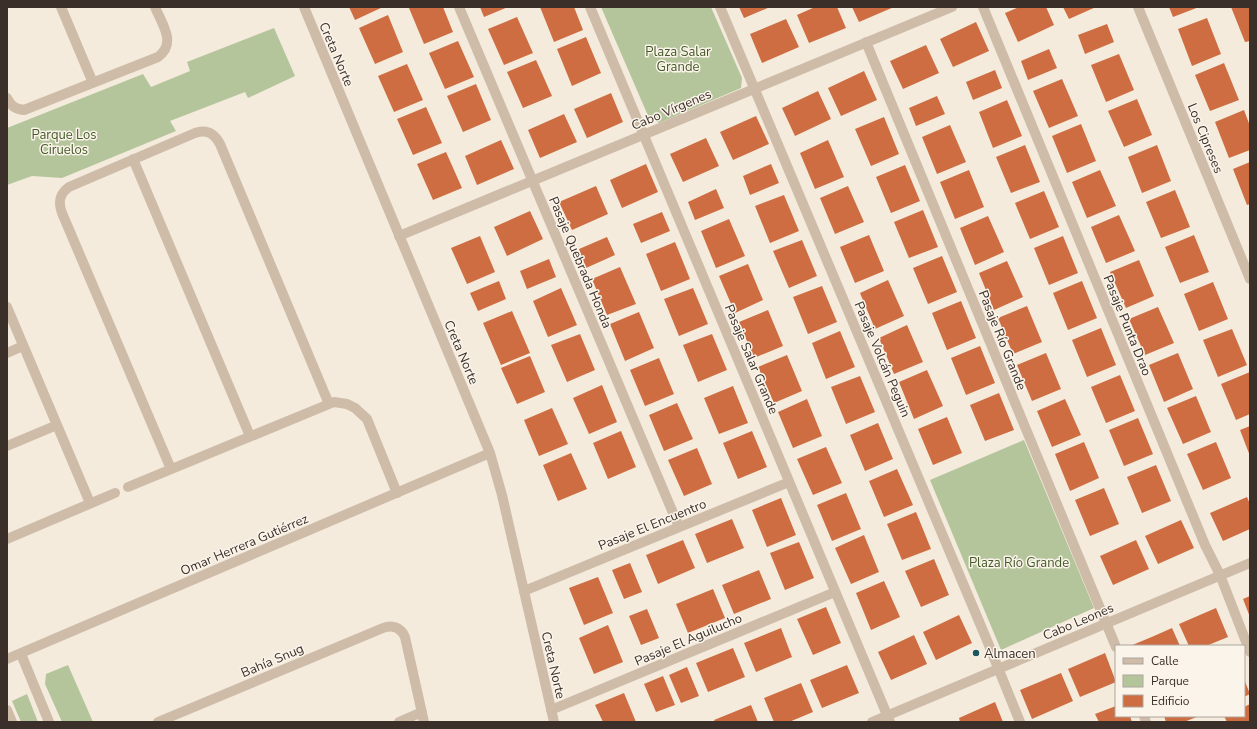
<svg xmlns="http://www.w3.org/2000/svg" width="1257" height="729" font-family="'Nunito Sans',sans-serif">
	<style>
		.green { fill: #b4c59c }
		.building { fill: #ce6d41 }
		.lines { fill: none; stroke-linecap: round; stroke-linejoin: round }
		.minor { stroke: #cebca8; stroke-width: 10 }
		.tertiary { stroke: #cebca8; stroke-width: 10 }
		.poi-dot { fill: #1b565f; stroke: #fbf4ea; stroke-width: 1.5 }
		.labels { text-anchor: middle; stroke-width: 3; stroke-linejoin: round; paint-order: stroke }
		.park-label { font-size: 13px; fill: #455a2a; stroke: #fbf4ea }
		.street-label { font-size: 13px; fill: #3a2f29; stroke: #fbf4ea }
		.poi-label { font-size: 13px; fill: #3a2f29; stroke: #fbf4ea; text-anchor: start }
	</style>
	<rect width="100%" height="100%" fill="#f4ebdd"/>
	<path class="green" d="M601,7H711L742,78L741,88L659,123L649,118Z
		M274,28L295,76L248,98L245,92L170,121L176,131L62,178L32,176L7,185V128L143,74L151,87L190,71L187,62Z
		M1024,440L1094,608L1001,650L930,480Z
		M68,665L93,722H62L45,684L46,674Z
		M27,694L38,722H21L12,701Z"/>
	<path class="building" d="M349,7H383L355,20Z
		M411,7H443L453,32L424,44L409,8Z
		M480,7H508L484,17Z
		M540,7H574L583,30L554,42Z
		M739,7H770L744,18Z
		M815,7H837L846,28L809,43L797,15Z
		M852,7H894L859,22Z
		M1019,7H1046L1054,25L1018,42L1005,13Z
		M1063,7H1096L1069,19Z
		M1169,7H1199L1173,17Z
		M1231,7H1250V41L1245,42Z
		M388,15L403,52L375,64L359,28Z
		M517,17L533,53L504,65L488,29Z
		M1207,18L1221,54L1192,66L1178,29Z
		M786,19L799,47L762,63L750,34Z
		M976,22L989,51L953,67L940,39Z
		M1107,24L1114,42L1085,54L1078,35Z
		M586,37L601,73L572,86L557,49Z
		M458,41L474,77L445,89L429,53Z
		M926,45L939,73L903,89L890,61Z
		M1049,49L1057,68L1028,80L1021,61Z
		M1119,54L1134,90L1106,102L1091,65Z
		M536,60L552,96L523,108L507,72Z
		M1224,63L1239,100L1210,111L1195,75Z
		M407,64L423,100L394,112L378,76Z
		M995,70L1002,88L973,100L966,82Z
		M864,71L877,100L841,116L828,88Z
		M1062,79L1078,116L1049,128L1033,91Z
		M476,84L491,120L463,132L447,96Z
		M818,91L831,119L795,136L782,108Z
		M611,93L623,122L587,138L574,109Z
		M937,96L945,114L916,126L909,108Z
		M1137,99L1152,135L1124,147L1108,111Z
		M1007,100L1022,136L993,148L979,112Z
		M426,107L442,143L413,155L397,119Z
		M1244,110L1250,126V150L1229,158L1215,122Z
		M564,114L577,142L540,158L528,130Z
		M756,116L769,144L733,160L720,132Z
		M884,117L899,154L871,166L855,129Z
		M1081,124L1096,161L1067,173L1052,136Z
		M950,125L966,162L937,174L922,137Z
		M706,138L719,166L683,182L670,154Z
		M501,140L514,169L477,185L465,156Z
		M828,140L844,177L815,189L800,153Z
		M1025,145L1040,182L1011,193L996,157Z
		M1157,145L1171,181L1142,193L1128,157Z
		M446,152L462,188L433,200L417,164Z
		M1250,162V204L1247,205L1233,169Z
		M646,164L658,192L622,208L610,180Z
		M771,164L779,183L750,195L743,176Z
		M905,165L920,201L891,213L876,177Z
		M969,170L984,207L955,219L940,182Z
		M1100,170L1116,206L1087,218L1072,182Z
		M596,186L608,214L572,230L559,202Z
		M848,186L864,222L835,234L820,198Z
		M716,189L724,208L695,220L688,202Z
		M1175,190L1190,227L1161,238L1146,202Z
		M1044,191L1059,227L1030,239L1015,203Z
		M784,195L799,231L770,243L755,206Z
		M923,210L938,247L909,258L894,222Z
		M530,211L543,239L507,256L494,227Z
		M662,212L670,231L641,243L633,224Z
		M1119,215L1135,251L1106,263L1091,227Z
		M988,216L1004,252L975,265L960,228Z
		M729,219L745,256L716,268L701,231Z
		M869,235L884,271L855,283L840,247Z
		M1194,235L1209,272L1180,283L1165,247Z
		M480,236L495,272L467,284L451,248Z
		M1063,236L1078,273L1049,285L1034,248Z
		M607,237L615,255L586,268L579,249Z
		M802,240L817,276L789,288L773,251Z
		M675,242L690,279L661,291L646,254Z
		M942,256L957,292L928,304L913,268Z
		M549,259L556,277L527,289L520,271Z
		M1139,260L1154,296L1126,308L1110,272Z
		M1007,261L1023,297L994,310L979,273Z
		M748,264L763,300L735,313L719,276Z
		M620,267L636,304L607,315L592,279Z
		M888,280L904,316L875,329L860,293Z
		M499,281L506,299L478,311L470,293Z
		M1082,281L1097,318L1068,330L1053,293Z
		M1213,282L1228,319L1199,331L1184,294Z
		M822,286L837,322L808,334L793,297Z
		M561,288L577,325L548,337L533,301Z
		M693,288L708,324L679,336L664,299Z
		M961,301L976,338L947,350L932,313Z
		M1027,306L1042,342L1013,354L998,318Z
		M1158,307L1174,343L1145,355L1129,319Z
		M768,310L783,346L754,358L739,322Z
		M512,311L530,353L501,365L483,323Z
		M639,312L654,348L625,361L610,324Z
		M907,325L923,362L894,374L879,338Z
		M1101,328L1116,365L1087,377L1072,340Z
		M1232,329L1247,365L1218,377L1203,340Z
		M840,331L855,367L826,379L812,343Z
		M580,334L595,370L567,382L551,345Z
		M712,334L727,370L698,382L683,345Z
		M980,346L995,383L966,395L951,358Z
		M1046,353L1061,389L1032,401L1017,365Z
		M1178,353L1193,389L1164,402L1149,365Z
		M787,355L802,391L774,403L758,367Z
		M530,356L545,392L517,404L501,368Z
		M659,358L674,394L645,406L630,370Z
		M927,370L943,406L914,419L899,382Z
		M1250,372V414L1236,420L1221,384Z
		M1120,375L1135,411L1106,423L1091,387Z
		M860,376L875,412L846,424L831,387Z
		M602,385L617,422L589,434L573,398Z
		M733,386L748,423L719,434L704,398Z
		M999,393L1014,430L985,441L970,405Z
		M1196,396L1211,432L1183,444L1167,408Z
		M807,399L822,436L793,448L778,412Z
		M1065,399L1081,435L1052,447L1037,411Z
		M677,403L693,439L664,451L649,415Z
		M552,408L568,444L539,456L524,420Z
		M947,417L962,453L933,465L918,429Z
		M1138,418L1153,454L1124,466L1109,430Z
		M878,423L893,459L865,471L850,435Z
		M1250,426V456L1240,430Z
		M621,431L636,467L608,479L593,443Z
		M752,431L767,467L738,479L723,443Z
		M1084,442L1099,478L1070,491L1055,454Z
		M1216,442L1231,478L1203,490L1187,454Z
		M826,447L842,483L813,495L797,459Z
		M697,448L712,484L684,496L668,460Z
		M571,453L587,489L558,501L543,465Z
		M1156,465L1171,501L1142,513L1127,477Z
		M897,469L913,505L884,517L869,481Z
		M1104,488L1119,524L1090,536L1075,500Z
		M846,493L861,529L832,541L817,505Z
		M1247,497L1250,504V529L1223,541L1210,513Z
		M781,498L796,535L767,547L752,510Z
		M916,512L931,549L902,560L887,524Z
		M732,519L744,548L707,563L695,534Z
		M1181,520L1194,548L1158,564L1145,536Z
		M864,535L879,572L851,584L835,548Z
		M683,540L695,568L658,584L646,555Z
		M1136,540L1149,569L1113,585L1100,556Z
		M799,542L814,578L785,590L770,553Z
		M934,559L949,595L921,607L905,571Z
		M630,563L642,592L624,599L612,570Z
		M759,570L771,599L734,614L722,585Z
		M598,577L613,613L584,625L569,588Z
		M884,581L900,617L871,630L856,593Z
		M713,589L725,618L688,633L676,604Z
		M1250,596V617L1243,599Z
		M826,607L841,643L813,655L797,619Z
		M1216,608L1228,637L1206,646H1189L1179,624Z
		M647,609L659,638L641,645L629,616Z
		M959,615L972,643L936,660L923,632Z
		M608,625L623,662L594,674L579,638Z
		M781,628L792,657L756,672L744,643Z
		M1172,628L1180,646H1130L1154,636Z
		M914,635L927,664L891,680L878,652Z
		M733,648L745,677L708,692L696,663Z
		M1105,653L1116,682L1080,697L1068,669Z
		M847,665L859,693L822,708L810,680Z
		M687,667L699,696L681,703L669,675Z
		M1061,673L1073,701L1032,719L1020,690Z
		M663,676L675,705L656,712L644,684Z
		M1244,679L1250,694L1244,697Z
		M801,683L813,712L789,722H774L764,698Z
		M624,693L636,722H603L595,705Z
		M995,702L1003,722H960L959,718Z
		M1250,704V722H1227L1224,716H1244V707Z
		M751,705L758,722H715L714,720Z
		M1116,706V716H1130L1132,722H1099L1095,714Z
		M1164,716H1199L1184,722H1166Z"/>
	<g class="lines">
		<path class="minor" d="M61,7L93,83
			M459,7L679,527
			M590,7L890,722
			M720,7L986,638L1020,722
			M983,7L1205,545L1220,575L1250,652
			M1138,7L1250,279
			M866,42L1116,647
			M7,98C11,106 15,109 24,110L158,57C177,43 162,24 155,7
			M133,159L250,436
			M399,236L952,7
			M7,307L90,503
			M7,353L23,346
			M7,446L57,425
			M171,469L62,213C58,202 59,194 69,187L195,133C207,129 214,133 220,144L329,404
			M128,487L334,402L347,404L355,408L367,419L397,493
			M7,539L115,493
			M524,591L789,482
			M21,654L49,722
			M7,710L12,722
			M551,710L835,592
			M1144,716L1146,722
			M158,722L383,628C393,624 401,628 405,637L424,722
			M399,722L422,712"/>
		<path class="tertiary" d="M304,7L490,453L502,495L554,722
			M7,659L490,453
			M872,722L1250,563"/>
	</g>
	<circle class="poi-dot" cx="976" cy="653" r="4"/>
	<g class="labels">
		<g class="park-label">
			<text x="678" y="56">Plaza Salar<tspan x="678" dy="15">Grande</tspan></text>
			<text x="64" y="139">Parque Los<tspan x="64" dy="15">Ciruelos</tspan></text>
			<text x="1019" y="567">Plaza Río Grande</text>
		</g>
		<g class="street-label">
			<text transform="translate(337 54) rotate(67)" y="5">Creta Norte</text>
			<text transform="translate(671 109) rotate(-23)" y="5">Cabo Vírgenes</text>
			<text transform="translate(1206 138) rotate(68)" y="5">Los Cipreses</text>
			<text transform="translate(581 262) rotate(67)" y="5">Pasaje Quebrada Honda</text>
			<text transform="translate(1128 325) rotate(68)" y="5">Pasaje Punta Drao</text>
			<text transform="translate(1003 340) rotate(68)" y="5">Pasaje Río Grande</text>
			<text transform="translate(462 352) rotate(67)" y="5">Creta Norte</text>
			<text transform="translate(752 359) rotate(67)" y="5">Pasaje Salar Grande</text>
			<text transform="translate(883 359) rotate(67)" y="5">Pasaje Volcán Peguin</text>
			<text transform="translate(652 524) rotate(-22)" y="5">Pasaje El Encuentro</text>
			<text transform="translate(244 544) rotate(-23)" y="5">Omar Herrera Gutiérrez</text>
			<text transform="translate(1078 621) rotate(-23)" y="5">Cabo Leones</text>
			<text transform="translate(688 639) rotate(-23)" y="5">Pasaje El Aguilucho</text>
			<text transform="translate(272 660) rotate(-23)" y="5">Bahía Snug</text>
			<text transform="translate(554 665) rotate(77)" y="5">Creta Norte</text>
		</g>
		<g class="poi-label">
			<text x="984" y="658">Almacen</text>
		</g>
	</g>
	<rect width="1257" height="729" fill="none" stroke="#3a2f29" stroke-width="16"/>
	<rect x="1115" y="645" width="130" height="72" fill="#fbf4ea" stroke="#aea59d"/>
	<rect x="1123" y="658" width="20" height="6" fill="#cebca8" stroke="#aea59d"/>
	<text x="1151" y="665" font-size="12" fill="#3a2f29">Calle</text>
	<rect x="1123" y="675" width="20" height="12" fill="#b4c59c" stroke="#aea59d"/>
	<text x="1151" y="685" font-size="12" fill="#3a2f29">Parque</text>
	<rect x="1123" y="695" width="20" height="12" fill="#ce6d41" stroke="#aea59d"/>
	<text x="1151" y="705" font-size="12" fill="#3a2f29">Edificio</text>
</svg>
